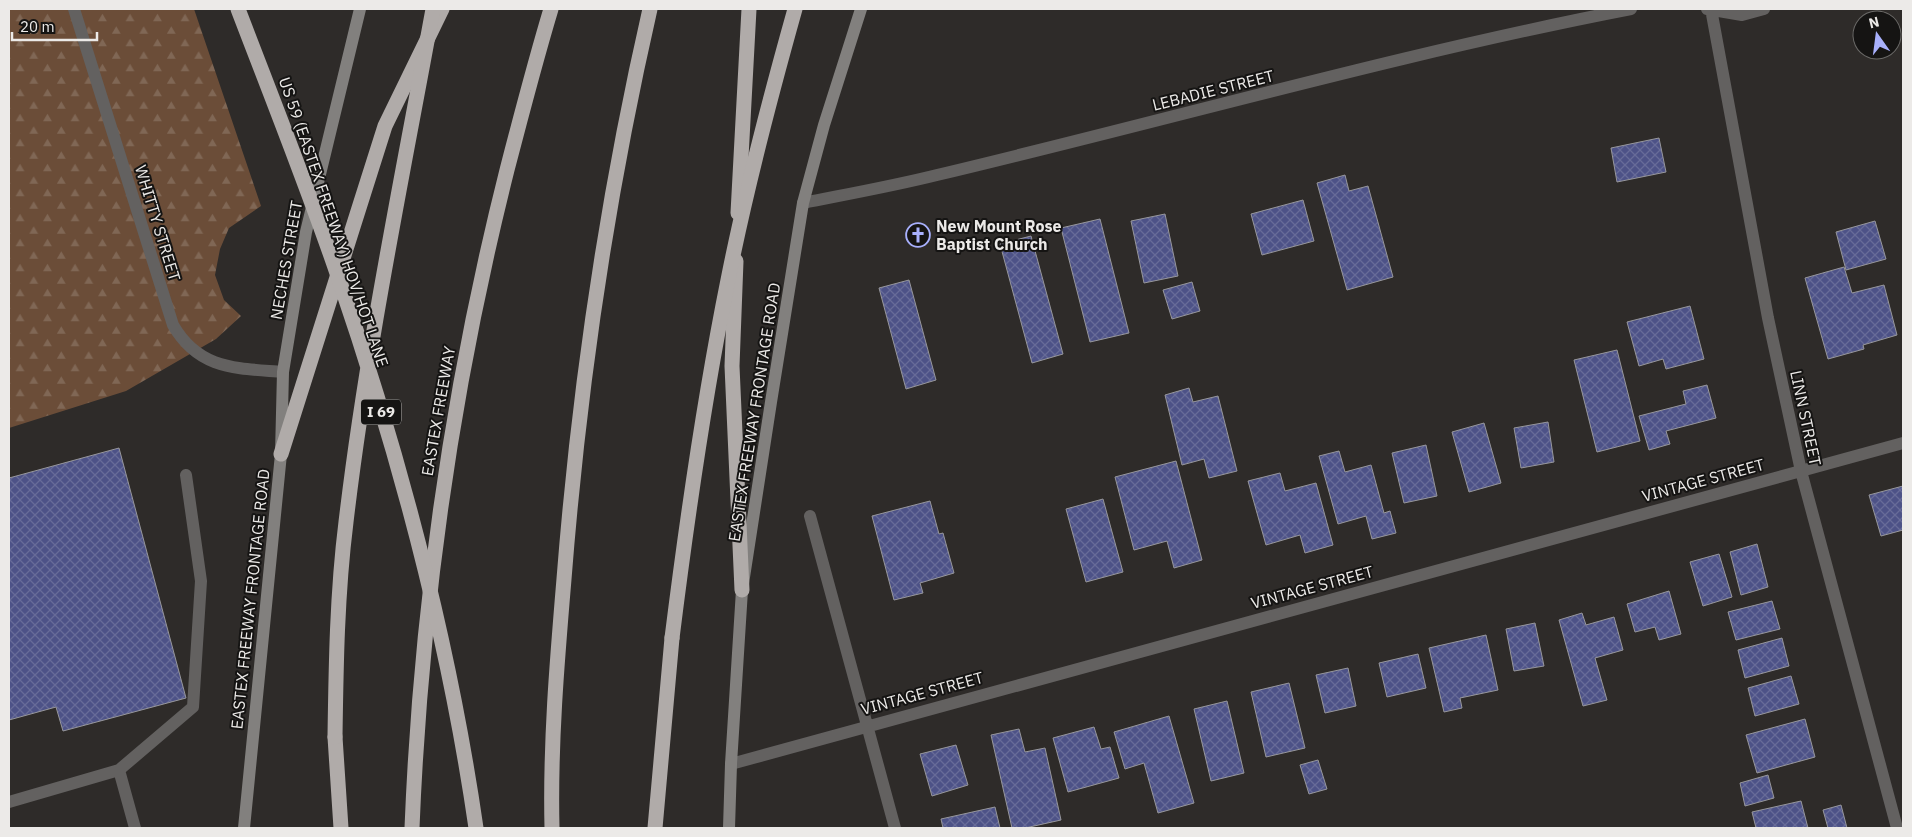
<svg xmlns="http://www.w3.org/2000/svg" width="1912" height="837" font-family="'IBM Plex Sans',sans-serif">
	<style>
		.forest { fill: url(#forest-firs) }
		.building { fill: url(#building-cross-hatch); stroke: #97979c }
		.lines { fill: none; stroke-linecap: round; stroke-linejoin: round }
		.service { stroke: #636160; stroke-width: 12 }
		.minor { stroke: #636160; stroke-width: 12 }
		.secondary { stroke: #82807e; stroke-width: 12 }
		.motorway { stroke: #b0aba9; stroke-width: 15 }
		.motorway-bridge { stroke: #b0aba9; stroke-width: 15 }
		.labels { text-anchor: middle; stroke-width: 4; stroke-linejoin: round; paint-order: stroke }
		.shield { fill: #151413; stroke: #acaaa8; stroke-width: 1 }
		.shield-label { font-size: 15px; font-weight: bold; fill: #eceae8 }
		.street-label { font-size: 16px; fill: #eceae8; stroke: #151413 }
		.poi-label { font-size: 16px; font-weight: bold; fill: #eceae8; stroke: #151413; text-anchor: start }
	</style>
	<defs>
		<pattern id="forest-firs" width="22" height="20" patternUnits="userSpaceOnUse" patternTransform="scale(1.25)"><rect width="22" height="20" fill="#6b4d38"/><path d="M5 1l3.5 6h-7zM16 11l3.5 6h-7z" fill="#806755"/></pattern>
		<pattern id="building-cross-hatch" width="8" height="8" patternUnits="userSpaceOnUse" patternTransform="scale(1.25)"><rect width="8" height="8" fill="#4d5287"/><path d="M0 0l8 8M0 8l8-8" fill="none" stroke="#676b98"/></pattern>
	</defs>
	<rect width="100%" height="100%" fill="#2e2b29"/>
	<path class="forest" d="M9,9H194L261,206L229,228L220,249L215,275L224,300L241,316L216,339L126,391L9,428Z"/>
	<path class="building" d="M1659,138L1666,172L1617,182L1611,148Z
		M1345,175L1349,191L1368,186L1393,277L1347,290L1317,183Z
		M1303,200L1314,241L1262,255L1251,214Z
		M1165,214L1178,276L1144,283L1131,221Z
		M1100,219L1129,333L1090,342L1061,228Z
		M1875,221L1886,259L1846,270L1836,232Z
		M1031,236L1063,354L1032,363L1000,244Z
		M1844,267L1852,293L1884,285L1897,335L1863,345L1864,349L1828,359L1805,278Z
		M909,280L936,380L906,389L879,288Z
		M1192,282L1200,311L1172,319L1163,290Z
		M1690,306L1704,359L1666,369L1663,359L1639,366L1627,322Z
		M1617,350L1640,441L1597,452L1574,360Z
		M1707,385L1716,418L1666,431L1670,444L1649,450L1639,416L1686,404L1683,391Z
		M1189,388L1193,402L1218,396L1237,471L1209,478L1204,459L1182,465L1165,395Z
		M1548,422L1554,462L1521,468L1514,428Z
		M1484,423L1501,483L1469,492L1452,432Z
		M1426,445L1437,496L1404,503L1392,453Z
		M119,448L186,698L63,731L56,707L9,720V478Z
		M1339,451L1345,472L1371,465L1384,513L1390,511L1396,533L1372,539L1366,516L1338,524L1319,456Z
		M1176,461L1202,560L1174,568L1167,541L1134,550L1115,477Z
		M1280,473L1285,491L1316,483L1333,545L1305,553L1300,535L1266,545L1248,481Z
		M1903,486V530L1881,536L1869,495Z
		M1103,499L1123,572L1086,582L1066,509Z
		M930,501L939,534L943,533L954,573L920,583L923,593L894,600L872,516Z
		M1757,544L1768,587L1741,595L1730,552Z
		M1719,554L1732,597L1703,606L1690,562Z
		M1669,591L1681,634L1659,640L1655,627L1635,632L1627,604Z
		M1772,601L1780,629L1736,640L1728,612Z
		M1582,613L1586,625L1614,617L1623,650L1595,658L1607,700L1583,706L1559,620Z
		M1535,623L1544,666L1514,671L1506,629Z
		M1486,635L1498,690L1460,698L1462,708L1444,712L1429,648Z
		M1782,638L1789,666L1745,678L1738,650Z
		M1418,654L1426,688L1387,697L1379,663Z
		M1348,668L1356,706L1325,713L1316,675Z
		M1791,676L1799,704L1755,716L1748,688Z
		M1289,683L1305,748L1266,757L1251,692Z
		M1227,701L1244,773L1211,781L1194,709Z
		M1169,716L1194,803L1158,813L1144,763L1125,769L1114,732Z
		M1805,719L1815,757L1757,773L1746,735Z
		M1094,727L1101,749L1110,747L1119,778L1068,792L1053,738Z
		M1019,729L1025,752L1045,748L1061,820L1025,828H1012L991,735Z
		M956,745L968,785L932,796L920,754Z
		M1318,760L1327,789L1309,794L1300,765Z
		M1768,775L1774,798L1745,806L1740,783Z
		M1801,801L1808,828H1756L1752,812Z
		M1841,805L1847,828H1828L1823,810Z
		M995,807L1000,828H943L941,819Z"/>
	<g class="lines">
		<path class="service" d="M74,9L173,325C199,370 236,368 283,372
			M9,802L119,770
			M135,828L119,770L193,707L201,581L186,475"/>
		<path class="minor" d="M1707,9L1742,15L1764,9
			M1711,9L1768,318L1801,471L1897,828
			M803,203C848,194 893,186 937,175C1169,120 1398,54 1631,9
			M810,516L895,828
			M731,764L1903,443"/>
		<path class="secondary" d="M244,828L281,454L283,372L306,232L360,9
			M729,828L731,764L742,590L771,402L803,203L824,125L861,9"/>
		<path class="motorway" d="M738,213L749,9
			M736,261L732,366L742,590
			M281,454L385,126L442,9
			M335,737L341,828
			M412,828C421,603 452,388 507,170C521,116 535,62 551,9
			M552,828C550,745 557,662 564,579C579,387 607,197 650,9
			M655,828L672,638"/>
		<path class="motorway-bridge" d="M238,9C272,98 308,188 339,279C400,457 449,641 476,828
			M672,638C687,518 704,399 728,280C746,189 770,98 795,9
			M335,737C336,666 337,594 346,522C366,352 402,178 433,9"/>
	</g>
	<defs>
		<g id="church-ring" transform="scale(1.25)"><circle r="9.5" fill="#151413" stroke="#a8b0fc" stroke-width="1.5"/><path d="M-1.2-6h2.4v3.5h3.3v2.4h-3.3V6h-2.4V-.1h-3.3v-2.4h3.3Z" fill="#a8b0fc"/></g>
	</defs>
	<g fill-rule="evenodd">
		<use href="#church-ring" x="918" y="235"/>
	</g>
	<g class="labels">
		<rect class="shield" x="361" y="399.5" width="40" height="25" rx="4"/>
		<g class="shield-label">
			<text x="381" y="417">I 69</text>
		</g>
		<g class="street-label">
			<text transform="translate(1213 90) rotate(-14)" y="6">LEBADIE STREET</text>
			<text transform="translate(334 222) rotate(71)" y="6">US 59 (EASTEX FREEWAY) HOV/HOT LANE</text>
			<text transform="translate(158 223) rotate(73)" y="6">WHITTY STREET</text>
			<text transform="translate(286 260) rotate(-80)" y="6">NECHES STREET</text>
			<text transform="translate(438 411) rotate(-80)" y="6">EASTEX FREEWAY</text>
			<text transform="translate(754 412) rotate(-81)" y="6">EASTEX FREEWAY FRONTAGE ROAD</text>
			<text transform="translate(1806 418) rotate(78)" y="6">LINN STREET</text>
			<text transform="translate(1703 480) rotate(-15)" y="6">VINTAGE STREET</text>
			<text transform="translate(1312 587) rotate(-15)" y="6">VINTAGE STREET</text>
			<text transform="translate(250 599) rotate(-84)" y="6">EASTEX FREEWAY FRONTAGE ROAD</text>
			<text transform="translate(922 693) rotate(-15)" y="6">VINTAGE STREET</text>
		</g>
		<g class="poi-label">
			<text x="936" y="232">New Mount Rose<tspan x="936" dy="18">Baptist Church</tspan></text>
		</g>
	</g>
	<rect width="1912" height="837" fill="none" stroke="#eceae8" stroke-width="20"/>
	<g transform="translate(1877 35) rotate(346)"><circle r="24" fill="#151413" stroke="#6b6a68"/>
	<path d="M0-4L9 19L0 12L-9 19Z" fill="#a8b0fc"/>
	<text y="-8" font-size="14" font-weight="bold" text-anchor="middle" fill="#eceae8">N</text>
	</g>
	<path d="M12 32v8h85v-8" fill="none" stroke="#eceae8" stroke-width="2.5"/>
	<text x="20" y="32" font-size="15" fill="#eceae8" stroke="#151413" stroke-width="4" paint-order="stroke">20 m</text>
</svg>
